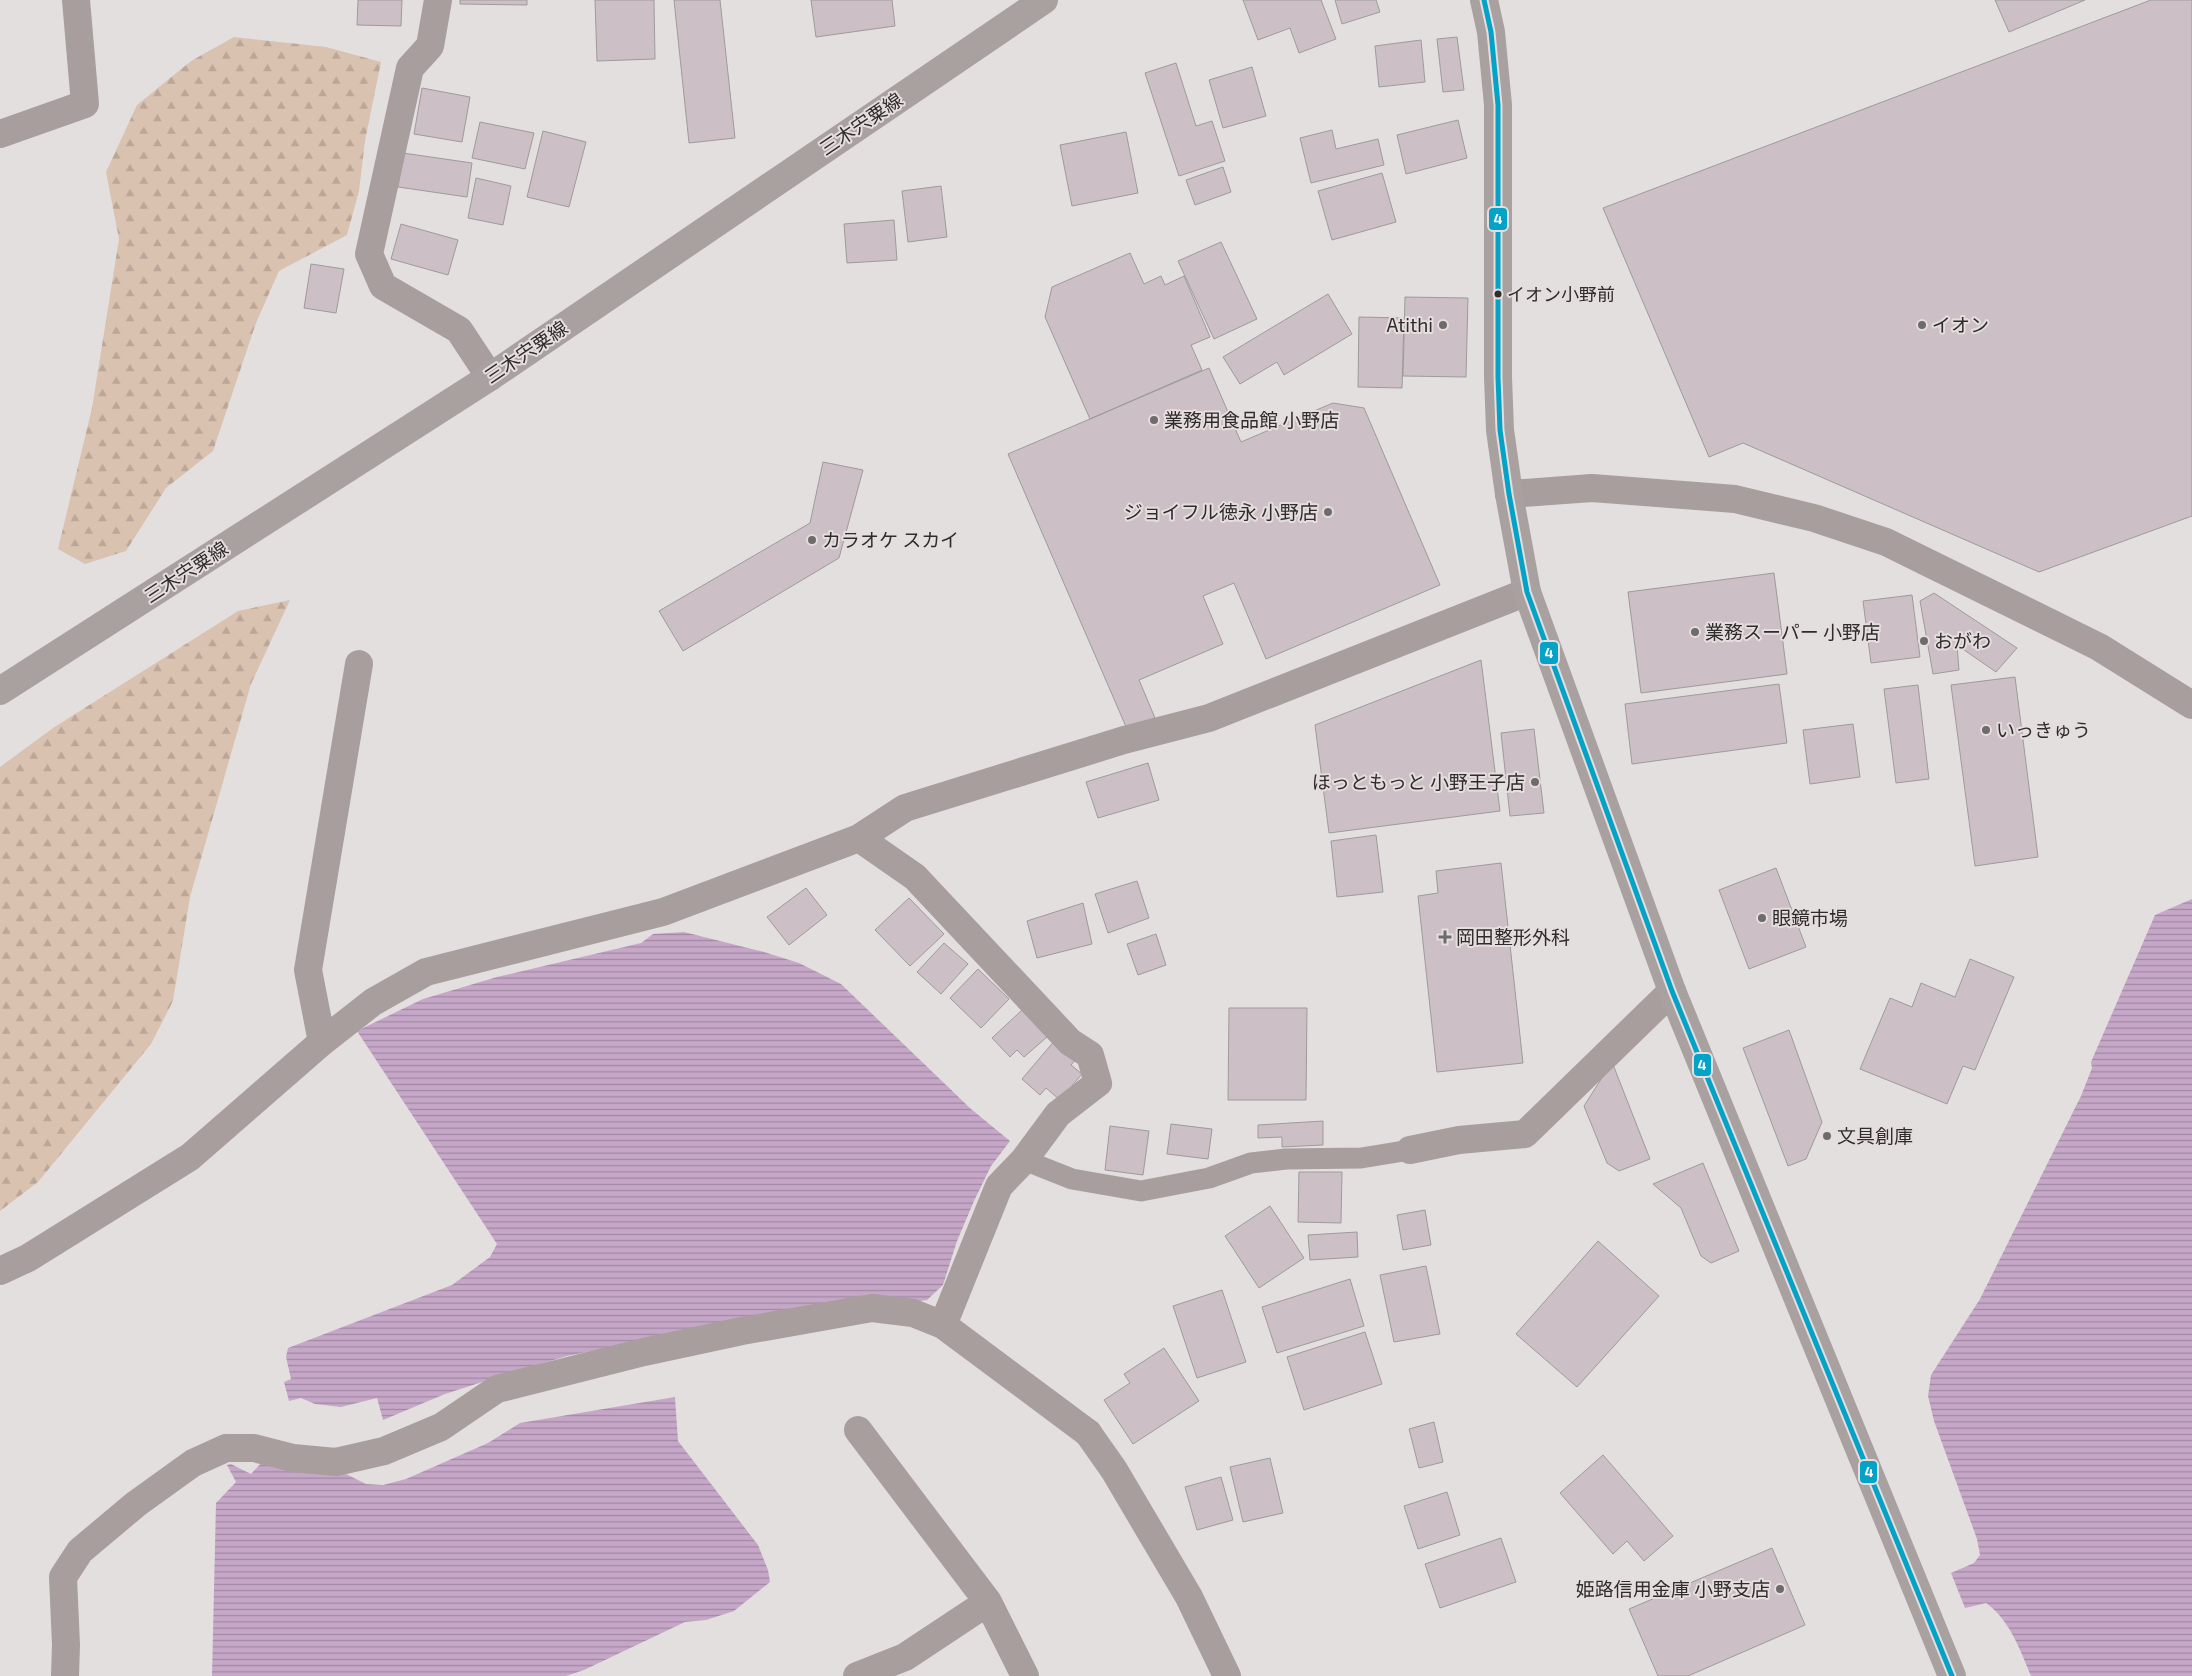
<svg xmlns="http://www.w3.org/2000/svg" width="2192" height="1676" font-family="'Exo 2','Noto Sans JP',sans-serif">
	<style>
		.forest { fill: url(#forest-firs) }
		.water { fill: url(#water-rules) }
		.building { fill: #ccbfc5; stroke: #9d9b9b }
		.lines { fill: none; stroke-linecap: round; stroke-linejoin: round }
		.service { stroke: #a79e9d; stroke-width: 21 }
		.minor { stroke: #a79e9d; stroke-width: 28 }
		.tertiary { stroke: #a79e9d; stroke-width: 28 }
		.primary { stroke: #a9a19f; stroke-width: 28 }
		.bus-1-casing { stroke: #e5ddde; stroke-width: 9 }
		.bus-1 { stroke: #02a3c6; stroke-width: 5 }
		.bus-dot { fill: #2f2c2c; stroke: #e5ddde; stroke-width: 2 }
		.poi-dot { fill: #6e6b6b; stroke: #e5ddde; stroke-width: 2 }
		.labels { text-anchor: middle; stroke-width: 4; stroke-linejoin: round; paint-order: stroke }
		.bus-label { font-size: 18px; fill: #2f2c2c; stroke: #e5ddde; text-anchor: start }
		.street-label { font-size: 19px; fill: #2f2c2c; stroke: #e5ddde }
		.poi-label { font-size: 19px; fill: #2f2c2c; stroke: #e5ddde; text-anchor: start }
		.line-badge { stroke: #e5ddde; stroke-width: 2 }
		.badge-label { font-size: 14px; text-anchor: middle; font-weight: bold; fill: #fff }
	</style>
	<defs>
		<pattern id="forest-firs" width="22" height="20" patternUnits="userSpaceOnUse" patternTransform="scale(1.25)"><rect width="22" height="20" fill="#dac2b0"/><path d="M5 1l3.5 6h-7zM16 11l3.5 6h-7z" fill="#bba798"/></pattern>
		<pattern id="water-rules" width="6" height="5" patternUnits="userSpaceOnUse" patternTransform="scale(1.25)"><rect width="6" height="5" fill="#c6a7c8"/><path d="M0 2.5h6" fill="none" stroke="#a188a3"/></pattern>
	</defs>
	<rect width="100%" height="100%" fill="#e3dfdf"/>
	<path class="forest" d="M234,37L326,47L381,62L365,141L359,191L347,235L279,271L256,323L213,451L166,488L126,551L85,564L58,549L92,408L119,239L106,172L137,105L191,61Z
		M290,600L251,684L190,897L173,1001L151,1044L38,1182L0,1211V767L53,728L238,611Z"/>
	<path class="water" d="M2192,899V1676H2031C2020,1650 2010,1620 1986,1603L1965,1608L1951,1573L1974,1563L1980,1555L1977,1539L1934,1421L1928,1396L1931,1375L1980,1299L2081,1096L2092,1068L2091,1062L2155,915Z
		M684,932L764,952L799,963L841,984L971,1109L1010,1141L991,1166L974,1201L957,1241L943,1285L927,1300L672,1335L567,1356L513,1372L445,1394L383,1420L377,1398L341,1407L315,1404L301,1398L289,1401L284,1382L291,1379L286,1357L288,1348L452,1285L490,1257L497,1244L357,1031L423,999L497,977L641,943L653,934Z
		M675,1397L678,1441L758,1545L768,1570L770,1582L734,1611L706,1620L685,1622L584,1670L566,1676H212L216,1503L236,1482L227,1465L231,1464L251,1474L263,1461L334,1468L366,1484L383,1485L406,1479L488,1443L520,1423Z"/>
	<path class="building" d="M358,0H402L401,26L357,25Z
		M460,0H527V5L460,4Z
		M595,0H654L655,59L597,61Z
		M674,0H720L735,138L689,143Z
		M811,0H892L895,26L816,37Z
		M1243,0H1321L1336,39L1299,53L1290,28L1258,40Z
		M1335,0H1376L1380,12L1342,24Z
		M1995,0H2085L2009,32Z
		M2151,0H2192V516L2039,572L1743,443L1709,457L1603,208Z
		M1457,37L1464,90L1443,92L1437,39Z
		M1421,40L1425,82L1379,87L1375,46Z
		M1176,63L1196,126L1212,121L1225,161L1179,176L1145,73Z
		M1252,67L1266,116L1223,128L1209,80Z
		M422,88L470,97L462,142L414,134Z
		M1458,120L1467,158L1406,174L1397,135Z
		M480,122L534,133L525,169L472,158Z
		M1332,130L1336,149L1378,139L1384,165L1311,183L1300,138Z
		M543,131L586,142L569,207L527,197Z
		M1126,132L1138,193L1072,206L1060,145Z
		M403,153L472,163L467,197L398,187Z
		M1223,167L1231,192L1195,205L1186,180Z
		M1382,173L1396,222L1332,240L1318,191Z
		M476,178L511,186L503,225L468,218Z
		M941,186L947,237L908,242L902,191Z
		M894,220L897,260L847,263L844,224Z
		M401,224L458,240L448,275L391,259Z
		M1221,242L1257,319L1214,339L1178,261Z
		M1130,253L1144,284L1161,276L1165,285L1184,276L1210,337L1191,345L1202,370L1090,419L1045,317L1052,287Z
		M311,264L344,269L336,313L304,308Z
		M1328,294L1352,334L1284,375L1277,362L1240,384L1223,357Z
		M1405,297L1468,298L1466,377L1403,376Z
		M1359,317L1404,318L1402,388L1358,387Z
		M1209,368L1241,442L1333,403L1364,408L1440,585L1266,659L1234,583L1203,596L1223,644L1139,680L1155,718L1127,729L1008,454Z
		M823,462L863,470L839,558L683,651L659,611L810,523Z
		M1774,573L1787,674L1641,693L1628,592Z
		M1934,593L2017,648L1996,672L1957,645L1959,670L1933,674L1920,601Z
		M1912,595L1920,657L1871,663L1863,601Z
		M1481,660L1500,811L1329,833L1315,725Z
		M2015,677L2038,857L1975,866L1951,685Z
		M1779,684L1787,743L1632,764L1625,704Z
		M1918,685L1929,779L1896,783L1884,689Z
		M1853,724L1860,777L1810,784L1803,730Z
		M1534,729L1544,813L1510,816L1501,733Z
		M1148,763L1159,800L1098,818L1086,782Z
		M1376,835L1383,892L1337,897L1331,841Z
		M1501,863L1523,1063L1437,1072L1418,896L1438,893L1436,871Z
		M1776,868L1806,947L1749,969L1719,890Z
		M1137,881L1149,918L1108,933L1095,894Z
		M806,888L827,915L789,945L767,917Z
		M909,898L944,934L910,966L875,930Z
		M1083,903L1092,944L1037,958L1027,921Z
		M1156,934L1166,965L1138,975L1127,944Z
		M944,943L968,964L941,994L917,972Z
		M1970,959L2014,977L1975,1070L1963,1066L1947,1104L1860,1069L1890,998L1912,1007L1921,983L1955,997Z
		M978,969L1009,999L981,1028L950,998Z
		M1229,1008H1307L1306,1100H1228Z
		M1022,1010L1047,1037L1024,1057L1017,1050L1010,1057L992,1038Z
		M1789,1030L1822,1122L1806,1159L1788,1166L1743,1048Z
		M1056,1039L1077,1058L1071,1065L1082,1074L1060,1100L1046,1088L1040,1095L1022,1079Z
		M1612,1062L1650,1159L1619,1171L1607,1163L1584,1106Z
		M1323,1121V1145L1282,1147V1137L1258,1138V1125Z
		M1171,1124L1212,1129L1208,1159L1167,1154Z
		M1110,1126L1149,1131L1143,1175L1105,1170Z
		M1703,1163L1739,1251L1711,1263L1701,1256L1681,1208L1653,1184Z
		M1299,1172H1342L1341,1223L1298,1222Z
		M1270,1206L1304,1258L1259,1288L1225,1236Z
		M1425,1210L1431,1245L1403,1250L1397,1215Z
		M1357,1232L1358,1257L1310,1260L1308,1235Z
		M1598,1241L1659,1296L1577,1387L1516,1334Z
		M1426,1266L1440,1334L1394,1342L1380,1275Z
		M1350,1279L1364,1326L1277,1353L1262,1307Z
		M1222,1290L1246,1362L1197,1378L1173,1306Z
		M1365,1332L1382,1384L1304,1410L1287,1357Z
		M1164,1348L1199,1401L1133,1444L1104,1400L1130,1383L1124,1374Z
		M1434,1422L1443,1462L1419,1468L1409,1429Z
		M1603,1455L1673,1536L1644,1561L1627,1541L1613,1554L1560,1493Z
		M1270,1458L1283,1513L1243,1522L1230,1467Z
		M1221,1477L1233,1520L1197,1530L1185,1487Z
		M1447,1492L1460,1535L1418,1549L1404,1506Z
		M1501,1538L1516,1582L1440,1608L1425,1564Z
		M1772,1548L1805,1625L1688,1676H1658L1629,1609Z"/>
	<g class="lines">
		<path class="service" d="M1024,1160L1072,1179L1141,1191L1209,1178L1251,1163L1286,1159L1361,1158L1410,1150"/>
		<path class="minor" d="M438,0L430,46L410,68L369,254L383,286L459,330L490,377
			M0,134L85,104L76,0
			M859,838L915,877L1070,1042L1090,1055L1098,1083L1058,1114L1024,1160L999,1186L943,1325
			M322,1042L308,970L359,664
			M1410,1150L1459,1140L1525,1134L1672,991
			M0,1271L28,1258L190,1157L322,1042L373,1002L426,972L663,912L859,838L905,808L1124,740L1209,718L1527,592
			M858,1430L988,1602L1025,1676
			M65,1676L66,1645L63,1577L80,1551L136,1504L193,1463L226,1448H254L293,1458L336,1462L384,1451L441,1427L497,1389L644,1352L742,1331L872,1308L913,1313L943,1325L1088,1433
			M857,1676L905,1657L988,1602"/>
		<path class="tertiary" d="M1509,494L1592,488L1735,499L1814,518L1886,542L2099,647L2192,705
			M1088,1433L1114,1470L1189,1597L1227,1676"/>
		<path class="primary" d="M1484,0L1491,32L1498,105V377L1500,430L1509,494L1527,592L1672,991L1952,1676
			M0,691L490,377L1044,0"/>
		<g class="bus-1-casing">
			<path id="bus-1" d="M1484,0L1491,32L1498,105V377L1500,430L1509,494L1527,592L1672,991L1952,1676"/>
		</g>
		<use href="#bus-1" class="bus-1"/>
	</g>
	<circle class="bus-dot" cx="1498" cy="294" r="4.5"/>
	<g class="poi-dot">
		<circle cx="1443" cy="325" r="5"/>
		<circle cx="1922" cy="325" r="5"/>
		<circle cx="1154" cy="420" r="5"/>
		<circle cx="1328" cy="512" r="5"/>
		<circle cx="812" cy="540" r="5"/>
		<circle cx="1695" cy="632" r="5"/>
		<circle cx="1924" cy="641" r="5"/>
		<circle cx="1986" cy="730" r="5"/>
		<circle cx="1535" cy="782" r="5"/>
		<circle cx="1762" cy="918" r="5"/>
		<path d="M1442.5 929.5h5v5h5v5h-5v5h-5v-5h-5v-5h5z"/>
		<circle cx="1827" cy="1136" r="5"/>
		<circle cx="1780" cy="1589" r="5"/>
	</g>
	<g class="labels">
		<g class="bus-label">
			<text x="1507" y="301">イオン小野前</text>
		</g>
		<g class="street-label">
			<text transform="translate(861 124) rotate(-34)" y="7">三木宍粟線</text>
			<text transform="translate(526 352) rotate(-34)" y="7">三木宍粟線</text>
			<text transform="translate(186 572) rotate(-33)" y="7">三木宍粟線</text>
		</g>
		<g class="poi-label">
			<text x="1433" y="332" text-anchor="end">Atithi</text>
			<text x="1932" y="332">イオン</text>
			<text x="1164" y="427">業務用食品館 小野店</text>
			<text x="1318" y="519" text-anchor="end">ジョイフル徳永 小野店</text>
			<text x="822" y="547">カラオケ スカイ</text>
			<text x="1705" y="639">業務スーパー 小野店</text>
			<text x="1934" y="648">おがわ</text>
			<text x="1996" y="737">いっきゅう</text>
			<text x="1525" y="789" text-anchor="end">ほっともっと 小野王子店</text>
			<text x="1772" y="925">眼鏡市場</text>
			<text x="1456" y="944">岡田整形外科</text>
			<text x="1837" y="1143">文具創庫</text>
			<text x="1770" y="1596" text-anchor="end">姫路信用金庫 小野支店</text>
		</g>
	</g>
	<g class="line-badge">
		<rect x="1488" y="207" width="20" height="24" rx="5" fill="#02a3c6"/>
		<rect x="1539" y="641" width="20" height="24" rx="5" fill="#02a3c6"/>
		<rect x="1693" y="1053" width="19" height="24" rx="5" fill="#02a3c6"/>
		<rect x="1859" y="1460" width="19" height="24" rx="5" fill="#02a3c6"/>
	</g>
	<g class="badge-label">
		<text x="1498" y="224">4</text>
		<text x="1549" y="658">4</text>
		<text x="1702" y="1070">4</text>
		<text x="1869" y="1477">4</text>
	</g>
</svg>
